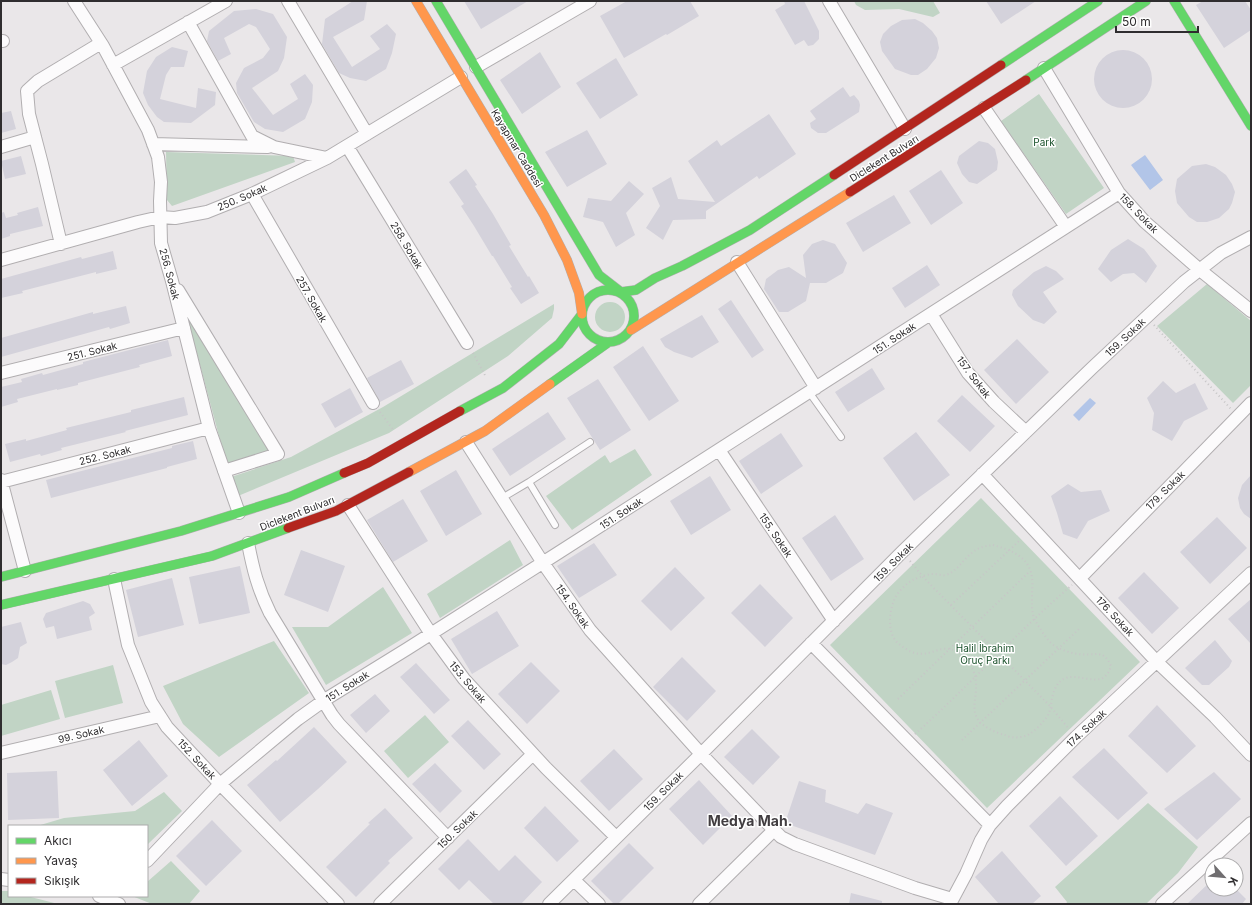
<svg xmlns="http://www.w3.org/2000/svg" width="1252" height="905" font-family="Inter,sans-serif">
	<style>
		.green { fill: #c1d4c5 }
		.water { fill: #b2c5e8 }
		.building { fill: #d4d2db }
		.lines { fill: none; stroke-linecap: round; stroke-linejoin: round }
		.lane-casing { stroke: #b1aeb0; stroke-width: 8 }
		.street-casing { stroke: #b1aeb0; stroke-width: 14 }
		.fast-casing { stroke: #b1aeb0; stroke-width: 10 }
		.slow-casing { stroke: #b1aeb0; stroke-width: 10 }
		.jam-casing { stroke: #b1aeb0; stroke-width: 10 }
		.path { stroke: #c7c6c7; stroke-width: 2; stroke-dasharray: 1 3; stroke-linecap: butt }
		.lane { stroke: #fcfbfc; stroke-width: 6 }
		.street { stroke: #fcfbfc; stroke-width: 12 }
		.fast { stroke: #63d668; stroke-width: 9 }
		.slow { stroke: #ff974d; stroke-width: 9 }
		.jam { stroke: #b3261e; stroke-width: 9 }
		.labels { text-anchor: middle; stroke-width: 3; stroke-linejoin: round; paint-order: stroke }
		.park-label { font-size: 10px; fill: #1a512b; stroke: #fff }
		.street-label { font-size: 10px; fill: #2f2d2f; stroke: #fff }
		.district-label { font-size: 14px; font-weight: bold; fill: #413d40; stroke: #fff }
	</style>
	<rect width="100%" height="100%" fill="#eae7e9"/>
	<path class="green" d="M854,1H933L940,13L933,17L899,9L865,10L856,5Z
		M1039,94L1104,188L1066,214L1001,121Z
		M166,152L293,156L295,162L172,206L167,200Z
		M1207,284L1251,321V385L1233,403L1157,326Z
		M595 317a15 15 0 1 1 30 0a15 15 0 1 1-30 0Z
		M554,304V309L552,318L508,356L389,433L238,496L231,477L291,457L383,407Z
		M191,319L271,452L227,466L188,320Z
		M635,449L652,475L572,530L546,496L605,455L610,463Z
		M981,498L1140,662L987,808L830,645Z
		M510,540L523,565L440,618L427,594Z
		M383,587L412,633L326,685L292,627H328Z
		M274,641L309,693L219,757L183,724L163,686Z
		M113,665L123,703L65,718L55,681Z
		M51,690L60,719L1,736V705Z
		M425,715L449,742L408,778L384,751Z
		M164,792L182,811L147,845V826H37L64,818L135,811Z
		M1148,803L1198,847L1178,873L1146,904H1066L1067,902L1055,887Z
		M171,861L200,891L189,904H152L132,896H147V882Z
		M1,891H9V896H27L58,904H1Z"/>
	<path class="water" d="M1145,155L1163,180L1150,190L1131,165Z
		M1090,398L1096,403L1079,421L1073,415Z"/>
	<path class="building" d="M353,1H367L364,20L333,37L352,67L380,49L370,36L387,24L396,34L392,53L386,69L366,81L350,78L339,73L322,44L325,19Z
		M464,1H528L481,29Z
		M627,1H690L699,16L667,35L666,34L624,58L600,16Z
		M784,1H804L819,31V39L813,45L808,46L804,40L795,45L775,10L785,4Z
		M986,1H1036L1001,24Z
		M1203,1H1245L1251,10V30L1224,48L1196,5Z
		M256,9L273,14L287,37L284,58L278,71L252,88L273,115L298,99L290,84L305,74L313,85L312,102L305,119L283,132L265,129L254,122L237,93L236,83L244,68L263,58L270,49L256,27L249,24L224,38L231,54L218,61L207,41L209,31L234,11Z
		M915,19L923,23L932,31L937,38L939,48L936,58L927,69L918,75H911L895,69L882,51L880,42L883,34L891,26L902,20Z
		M172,47L188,51L184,67H171L166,75L160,99L196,108L198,88L216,92L215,105L191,123L164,122L157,117L148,105L143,93L147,71L156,57Z
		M1094 79a29 29 0 1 1 58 0a29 29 0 1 1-58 0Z
		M540,52L561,87L522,114L500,80Z
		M616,58L638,95L600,119L576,83Z
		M843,87L850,97L854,95L859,101L860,105L859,112L826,133H818L811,128L810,123L816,119L810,111Z
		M11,111L16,129L1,133V113Z
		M769,114L796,154L759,179L757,176L706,211V219L673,220L663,240L646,228L660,206L652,188L671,177L678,199L715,202L688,161L717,140L721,146Z
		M587,130L607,164L567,187L545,152Z
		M979,141L988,143L995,149L998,162L997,170L977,184L969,182L962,174L957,163L959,156Z
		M21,156L26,174L5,179L1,161Z
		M1206,164L1215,167L1226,175L1232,184L1235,192L1232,203L1229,209L1219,218L1207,222H1197L1189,217L1177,203L1175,191L1177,179L1192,166Z
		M466,169L477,185L475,186L493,214L511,245L509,246L528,277L529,276L539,293L521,304L510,288L512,287L493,256H492L474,226L461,206L464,204L449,182Z
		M941,170L963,203L931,225L909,191Z
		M629,181L644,194L626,213L635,235L616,247L603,222L583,217L588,198L611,201Z
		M894,195L911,223L863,252L846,223Z
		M38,207L43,226L10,234V236L1,239V213L4,212L6,218L18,215L17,213Z
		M1128,239L1144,249L1157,266L1146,283L1134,273L1123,274L1111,282L1098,269L1111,250Z
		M823,240L835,244L847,263L843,273L826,283H810L806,301L788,312H779L764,289L766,279L778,270L789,267L806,278L803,255L812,244Z
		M113,251L117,269L96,274V272L22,291L23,293L1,298V279L81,257L82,259Z
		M927,265L940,285L905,308L892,288Z
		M1046,266L1056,271L1064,279L1043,292L1057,312L1044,324L1033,320L1018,306L1012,295L1013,290L1034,272Z
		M731,300L764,350L752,358L718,309Z
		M126,306L130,323L110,329L109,327L1,357V338L93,312V314Z
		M702,315L719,342L692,358L674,352L665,347L660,339Z
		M1017,339L1049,372L1016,404L984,370Z
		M168,340L172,356L139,365L140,367L78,383V385L57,390V389L17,399L18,402L1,407V387L22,382L21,379L42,373L43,375L83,364V362Z
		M643,346L679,401L649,421L613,367Z
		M401,360L414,384L380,402L367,378Z
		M872,368L885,389L848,412L835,392Z
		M598,379L631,430L600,450L567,398Z
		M1163,381L1176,393L1195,383L1208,409L1184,421L1172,441L1152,430L1154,413L1147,398Z
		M350,388L363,412L335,428L321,404Z
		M962,395L995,426L970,452L937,421Z
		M184,397L188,415L125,431L126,432L61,448L62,450L41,456L40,454L10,462L5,444L26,439V441L67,430L66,428L131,412V410Z
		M548,412L566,439L510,476L492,449Z
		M916,432L950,475L914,501L883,458Z
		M781,433L803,466L761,494L739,461Z
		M193,441L197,459L167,467V468L51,498L46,480L172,448V446Z
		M456,470L482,514L446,536L420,491Z
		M1251,475V519L1244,514L1240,508L1238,498L1242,485Z
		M710,476L731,510L691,535L670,501Z
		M1068,484L1081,492L1101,490L1110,511L1088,521L1077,539L1063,534L1057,513L1051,496Z
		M403,499L428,541L393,562L367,520Z
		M835,515L864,559L831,581L802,538Z
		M1217,517L1247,548L1210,584L1180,552Z
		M594,543L617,575L579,598L557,566Z
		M301,550L345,566L328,612L284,595Z
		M240,566L250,613L199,624L189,577Z
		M675,567L705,598L671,631L641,601Z
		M1144,572L1179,608L1152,634L1118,598Z
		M172,578L184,625L138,637L126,590Z
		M760,584L793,618L765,647L731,613Z
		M1251,599V644L1228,619Z
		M83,601L90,604L95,613L89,617L92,630L57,639L54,626L46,628L43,619L46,613Z
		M497,611L519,646L472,674L451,639Z
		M21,622L27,643L20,647L18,658L12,662L6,665L1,664V627Z
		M1215,640L1232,661L1229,667L1209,685H1202L1185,668Z
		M682,657L716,691L687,721L653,687Z
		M531,662L560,691L527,724L498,694Z
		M416,663L450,700L434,714L400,677Z
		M375,694L390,711L366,733L350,715Z
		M1157,705L1196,746L1167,773L1128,736Z
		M468,720L501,754L484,770L451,736Z
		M314,727L347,762L318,789L280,822L247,785L276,760L277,761Z
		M752,729L780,757L753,785L724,757Z
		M139,740L168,776L132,806L103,770Z
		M1104,748L1148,793L1118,820L1072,777Z
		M614,749L643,779L609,811L580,781Z
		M435,763L462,791L440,813L412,784Z
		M57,771L59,818L8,820L7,773Z
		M1214,772L1241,799L1197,840L1164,809Z
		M699,780L732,816L703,845L669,809Z
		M799,781L826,790L825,802L858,814L866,803L893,813L875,855L785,823Z
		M1060,796L1098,836L1066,866L1029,826Z
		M545,806L579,841L557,862L524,828Z
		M385,808L413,838L388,861L390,863L356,897L326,867L370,824L368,823Z
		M212,820L242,851L206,886L176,856Z
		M468,839L499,871L515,855L542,882L521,904H494L469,880L459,890L438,869Z
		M629,843L654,868L618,904H614L591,881Z
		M1002,851L1041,896L1032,904H999L975,877Z
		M1212,880V889H1236L1246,899L1242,904H1187Z
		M851,893L882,901V904H849Z"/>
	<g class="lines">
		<g class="lane-casing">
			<path id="lane" d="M809,392L841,437
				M529,482L555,525
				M502,498L529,482L590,442"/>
		</g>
		<g class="street-casing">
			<path id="street" d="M74,1L103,46L148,130L158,157L161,182L160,201L161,243L172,281L209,428L239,513
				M288,1L367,134
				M829,1L905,129
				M188,22L252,136L274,147L327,158
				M1,41H3
				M113,65L226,1
				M476,67L590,1
				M1044,68L1119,193L1145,222L1200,270L1251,311
				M984,108L1066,227
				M153,144L268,147
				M347,146L467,343
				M1,147L35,137
				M252,194L373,403
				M61,244L42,164L29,114L27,91L38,81L101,43
				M1,260L138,222L160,217L175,218L207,212L252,194L327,158L461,77
				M737,262L816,388
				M178,290L278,454L224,471
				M931,314L968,373L994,402L1026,432
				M1,373L184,328
				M466,442L543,563L590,630L701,754L774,830L781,837L795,844L915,888L952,899
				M719,450L834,621
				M982,474L1157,662L1215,717L1251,755
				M1,480L25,571
				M1,482L209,428
				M348,505L431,634L464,679L546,768L616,837
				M248,543C253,569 258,589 270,613L332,715L339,724L448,838
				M1080,578L1251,403
				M114,579L128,645L151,702L167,727L220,784L338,904
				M811,643L990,825
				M1,753L160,716
				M147,861L220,784L298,719L326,699L407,649L558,553L1119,193
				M1,879L9,880
				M574,880L599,904
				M99,896L119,904
				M380,904L533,754
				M549,904L701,754L902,552L1092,368L1184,282L1221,253L1251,237
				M699,904L774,830
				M950,904L966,874L981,840L990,825L1007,806L1076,737L1251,573
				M1162,904L1251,823"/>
		</g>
		<g class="fast-casing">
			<path id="fast" d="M436,1L599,275L621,292
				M1174,1L1251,126
				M1001,65L1098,1
				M1026,80L1146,1
				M582 316a26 26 0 1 1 52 0a26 26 0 1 1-52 0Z
				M621,292L636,290L655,278L682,266L750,230L834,175
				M550,384L609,342
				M460,411L503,388L559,344L582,314
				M1,577L181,531L289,497L344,473
				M1,605L212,556L288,528"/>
		</g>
		<g class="slow-casing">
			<path id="slow" d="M416,1L544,215L567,260L579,293L582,314
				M631,330L850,192
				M409,472L485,431L550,384"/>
		</g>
		<g class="jam-casing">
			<path id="jam" d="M834,175L1001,65
				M850,192L1026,80
				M344,473L368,463L460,411
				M288,528L336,511L409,472"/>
		</g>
		<path class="path" d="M1154,325L1231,409
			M473,353L486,377
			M380,412L394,431
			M993,545C1011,550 1030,557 1032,578C1033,584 1032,590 1032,596C1032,610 1031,616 1040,628C1043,633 1049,643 1055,646C1062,650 1070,653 1078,654C1093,657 1103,647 1111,666C1110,669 1109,672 1107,674C1096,690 1068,664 1056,687C1051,695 1052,705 1049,713C1046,720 1033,734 1025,736C1019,738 1010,738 1005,735C996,733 981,726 977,718C972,709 976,698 976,688C977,677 972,663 963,656C943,639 933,658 915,653C910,652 903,647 899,644C886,634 889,609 896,596C900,590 907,583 913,580C919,577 928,574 934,574C938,574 942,576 946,575C958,571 963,559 973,552C979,547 986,546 993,545Z
			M910,561L923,577L1050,706L1069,729
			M951,605L1019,541
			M898,699L1030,571
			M915,734C969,686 1017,632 1072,585
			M962,740L1079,629"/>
		<use href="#lane" class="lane"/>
		<use href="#street" class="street"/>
		<use href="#fast" class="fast"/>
		<use href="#slow" class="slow"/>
		<use href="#jam" class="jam"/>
	</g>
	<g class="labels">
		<g class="park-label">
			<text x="1044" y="146">Park</text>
			<text x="985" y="652">Halil İbrahim<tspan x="985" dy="12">Oruç Parkı</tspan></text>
		</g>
		<g class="street-label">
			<text transform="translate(517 148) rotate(59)" y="4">Kayapınar Caddesi</text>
			<text transform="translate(884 158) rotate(-32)" y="4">Diclekent Bulvarı</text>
			<text transform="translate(242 197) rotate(-23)" y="4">250. Sokak</text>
			<text transform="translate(1139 213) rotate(46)" y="4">158. Sokak</text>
			<text transform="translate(407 245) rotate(59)" y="4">258. Sokak</text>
			<text transform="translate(170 274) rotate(75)" y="4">256. Sokak</text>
			<text transform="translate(312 299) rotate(60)" y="4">257. Sokak</text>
			<text transform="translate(1125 337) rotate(-43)" y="4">159. Sokak</text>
			<text transform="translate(894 338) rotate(-33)" y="4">151. Sokak</text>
			<text transform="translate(92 351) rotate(-14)" y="4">251. Sokak</text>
			<text transform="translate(974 377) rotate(53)" y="4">157. Sokak</text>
			<text transform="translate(105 455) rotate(-14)" y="4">252. Sokak</text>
			<text transform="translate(1165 490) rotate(-45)" y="4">179. Sokak</text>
			<text transform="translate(297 513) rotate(-21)" y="4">Diclekent Bulvarı</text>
			<text transform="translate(621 513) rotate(-33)" y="4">151. Sokak</text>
			<text transform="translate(776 535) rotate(56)" y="4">155. Sokak</text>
			<text transform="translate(893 562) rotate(-45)" y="4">159. Sokak</text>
			<text transform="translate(573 606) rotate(55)" y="4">154. Sokak</text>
			<text transform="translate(1115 616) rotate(47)" y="4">176. Sokak</text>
			<text transform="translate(468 682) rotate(50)" y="4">153. Sokak</text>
			<text transform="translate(347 686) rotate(-32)" y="4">151. Sokak</text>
			<text transform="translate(1086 728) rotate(-43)" y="4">174. Sokak</text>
			<text transform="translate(81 734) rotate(-13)" y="4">99. Sokak</text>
			<text transform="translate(197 759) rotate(47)" y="4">152. Sokak</text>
			<text transform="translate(663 791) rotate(-45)" y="4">159. Sokak</text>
			<text transform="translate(457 829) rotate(-44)" y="4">150. Sokak</text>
		</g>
		<g class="district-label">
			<text x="750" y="826">Medya Mah.</text>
		</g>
	</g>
	<rect width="1252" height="905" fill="none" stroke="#2f2d2f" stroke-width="4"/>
	<rect x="8" y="825" width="140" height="72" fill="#ffffff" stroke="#acabac"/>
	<rect x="16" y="838" width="20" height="6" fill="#63d668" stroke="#acabac"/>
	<text x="44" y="845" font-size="12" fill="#2f2d2f">Akıcı</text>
	<rect x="16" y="858" width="20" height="6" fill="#ff974d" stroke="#acabac"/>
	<text x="44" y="865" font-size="12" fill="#2f2d2f">Yavaş</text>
	<rect x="16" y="878" width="20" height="6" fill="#b3261e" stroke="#acabac"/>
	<text x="44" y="885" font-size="12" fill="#2f2d2f">Sıkışık</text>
	<g transform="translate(1224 877) rotate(117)"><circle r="19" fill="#ffffff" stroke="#acabac"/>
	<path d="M0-3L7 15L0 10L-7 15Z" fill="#706e70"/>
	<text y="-6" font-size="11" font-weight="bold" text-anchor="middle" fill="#2f2d2f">K</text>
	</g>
	<path d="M1116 26v6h82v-6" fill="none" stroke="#2f2d2f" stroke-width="2"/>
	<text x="1122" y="26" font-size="12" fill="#2f2d2f" stroke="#ffffff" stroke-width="3" paint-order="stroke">50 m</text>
</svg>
